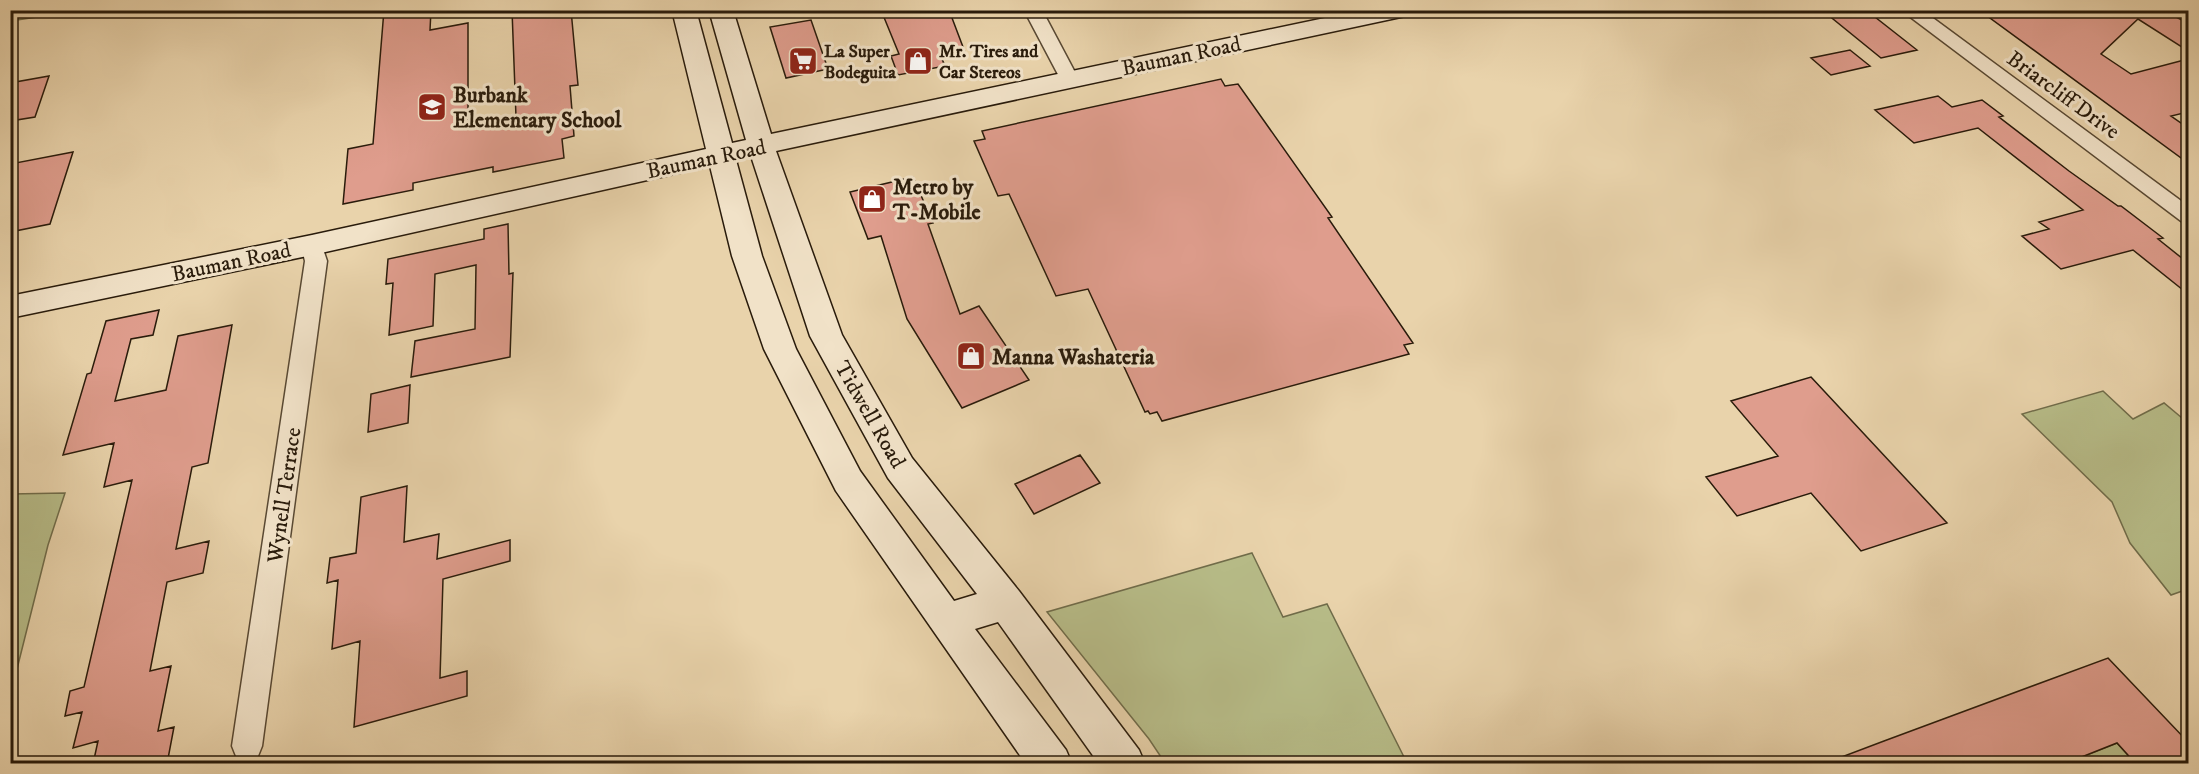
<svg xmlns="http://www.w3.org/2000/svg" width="2199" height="774" font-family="'IM FELL DW Pica',serif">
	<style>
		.green { fill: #b7bc88; stroke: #706c4a; stroke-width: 1.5 }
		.building { fill: #df9d8d; stroke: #291b0b; stroke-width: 1.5 }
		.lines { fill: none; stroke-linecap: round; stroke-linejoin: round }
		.street-casing { stroke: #594933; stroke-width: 3 }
		.secondary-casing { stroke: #291b0b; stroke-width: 3 }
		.street { fill: #f1e2c8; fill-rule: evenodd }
		.secondary { fill: #f1e2c8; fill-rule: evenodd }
		.labels { text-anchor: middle; stroke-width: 6; stroke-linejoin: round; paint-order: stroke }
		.far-poi-label { font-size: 18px; font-weight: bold; fill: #291b0b; stroke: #f1e2c8; text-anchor: start }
		.street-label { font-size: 22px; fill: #291b0b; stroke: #f1e2c8 }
		.poi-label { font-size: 22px; font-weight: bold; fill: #291b0b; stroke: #f1e2c8; text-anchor: start }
	</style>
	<rect width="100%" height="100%" fill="#e9d3ab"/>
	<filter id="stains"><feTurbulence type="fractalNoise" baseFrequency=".00333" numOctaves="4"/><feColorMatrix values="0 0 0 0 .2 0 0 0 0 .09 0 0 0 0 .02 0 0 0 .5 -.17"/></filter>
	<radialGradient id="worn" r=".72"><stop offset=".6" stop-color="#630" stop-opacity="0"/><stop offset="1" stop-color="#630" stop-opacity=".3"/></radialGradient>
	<path class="green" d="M11,10H77V11L11,21Z
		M2103,391L2133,419L2164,403L2188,423V589L2171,595L2130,543L2112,502L2022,414Z
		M65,493L48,545L11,693V494Z
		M1252,553L1283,617L1327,604L1407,763H1165L1149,739L1047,612Z
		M2117,743L2136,764H2064Z"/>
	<path class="building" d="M384,10H431L430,30L468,23V126L516,117L512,10H571L578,85L570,86L574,136L562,139L564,158L493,172V167L413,183V190L343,204L348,149L373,144Z
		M881,10H949L966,55L942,59L945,66L898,75L891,56L899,54Z
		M1822,10H1866L1917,50L1881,58Z
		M1979,10H2162L2188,23V51L2138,19L2101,54L2131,74L2188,59V112L2171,116L2188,128V163Z
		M811,20L828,69L786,78L770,27Z
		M1850,50L1870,66L1831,75L1811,58Z
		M49,76L35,117L10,121V83Z
		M1221,79L1225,86L1238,84L1332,217L1328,218L1413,343L1404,345L1409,354L1162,421L1157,412L1150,414L1148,411L1145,412L1088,289L1056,296L1009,194L998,196L974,141L985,139L982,131Z
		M1938,96L1952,107L1982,100L2003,116L1999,117L2069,171L2118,206H2121L2163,238L2158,239L2188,263V294L2133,250L2061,269L2022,236L2049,229L2039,222L2083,210L1978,128L1914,143L1875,110Z
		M73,152L50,224L10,232V164Z
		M913,177L933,223L928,224L960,314L979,306L1029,380L962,408L907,319L881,236L868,239L850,192Z
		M508,224L509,274L513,273L510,357L411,377L415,341L475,329L476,265L435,274L433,326L389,335L393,283L386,284L388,259L484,239V229Z
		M159,310L153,335L131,339L115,401L166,390L178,336L232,325L208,463L192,467L176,549L209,541L203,573L167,582L150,671L171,666L158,731L174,727L167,764H93L98,741L73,748L82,712L65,716L70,691L84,687L132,480L104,487L114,443L63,455L87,374L91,373L106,321Z
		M1811,377L1947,523L1861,551L1811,493L1737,516L1706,477L1778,456L1731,401Z
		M410,385L408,423L368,432L371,394Z
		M1080,455L1100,483L1034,514L1015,484Z
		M407,486L404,542L439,534L437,559L510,540V561L443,579L440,678L467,671V696L354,727L360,641L332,649L338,580L327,583L330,558L356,553L361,497Z
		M2108,658L2188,742V764H2136L2117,743L2064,764H1831V761L1884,741Z"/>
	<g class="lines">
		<g class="street-casing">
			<path id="street" d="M1024,10H1042L1078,78L1076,82H1062Z
				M1901,10H1922L2188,206V223L2181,221Z
				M312,238L320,240L327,261L262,746L258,756L247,760L236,756L232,746L305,261L301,245L304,240Z"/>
		</g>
		<g class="secondary-casing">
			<path id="secondary" d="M672,10H696L732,143L746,140L709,10H733L771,134L1363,10H1413L1410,15L1401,17L776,151L842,335L912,458L1019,591L1139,750L1145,764H1099L998,622L975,629L1066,750L1072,764H1026L836,491L764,349L732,256L710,166L312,255L10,318V296L312,235L706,149ZM751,156L810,336L888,478L977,594L954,601L860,471L796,349L762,256L736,160Z"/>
		</g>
		<use href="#street" class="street"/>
		<use href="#secondary" class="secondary"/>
	</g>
	<defs>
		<g id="supermarket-square" transform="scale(1.5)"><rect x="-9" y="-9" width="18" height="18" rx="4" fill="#8f2418" stroke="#f1e2c8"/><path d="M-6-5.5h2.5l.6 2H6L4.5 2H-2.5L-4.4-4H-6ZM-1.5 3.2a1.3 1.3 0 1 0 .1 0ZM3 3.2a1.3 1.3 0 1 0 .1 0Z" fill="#fff"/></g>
		<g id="shop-square" transform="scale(1.5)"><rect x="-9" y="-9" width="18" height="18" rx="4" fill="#8f2418" stroke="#f1e2c8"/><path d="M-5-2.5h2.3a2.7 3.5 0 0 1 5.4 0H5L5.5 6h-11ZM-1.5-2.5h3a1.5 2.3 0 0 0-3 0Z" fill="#fff"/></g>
		<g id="school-square" transform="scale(1.5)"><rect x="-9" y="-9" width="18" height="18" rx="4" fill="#8f2418" stroke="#f1e2c8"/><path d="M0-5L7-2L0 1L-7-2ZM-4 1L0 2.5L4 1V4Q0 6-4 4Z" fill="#fff"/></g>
	</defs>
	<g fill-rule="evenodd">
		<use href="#supermarket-square" x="803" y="61"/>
		<use href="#shop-square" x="918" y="61"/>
		<use href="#school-square" x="432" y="107"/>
		<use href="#shop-square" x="872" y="199"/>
		<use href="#shop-square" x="971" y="356"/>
	</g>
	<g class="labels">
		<g class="far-poi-label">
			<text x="824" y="57">La Super<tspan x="824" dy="21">Bodeguita</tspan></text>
			<text x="939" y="57">Mr. Tires and<tspan x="939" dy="21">Car Stereos</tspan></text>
		</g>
		<g class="street-label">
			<text transform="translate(1181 55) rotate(-12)" y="8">Bauman Road</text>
			<text transform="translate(2064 94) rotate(36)" y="8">Briarcliff Drive</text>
			<text transform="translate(706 158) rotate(-12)" y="8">Bauman Road</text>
			<text transform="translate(231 261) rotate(-12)" y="8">Bauman Road</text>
			<text transform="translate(871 414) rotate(60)" y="8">Tidwell Road</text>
			<text transform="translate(283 495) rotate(-82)" y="8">Wynell Terrace</text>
		</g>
		<g class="poi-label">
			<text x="453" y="102">Burbank<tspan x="453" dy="25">Elementary School</tspan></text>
			<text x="893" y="194">Metro by<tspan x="893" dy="25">T-Mobile</tspan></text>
			<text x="992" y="364">Manna Washateria</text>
		</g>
	</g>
	<rect width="2199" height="774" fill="none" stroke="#e9d3ab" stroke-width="36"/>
	<rect x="12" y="12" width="2175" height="750" fill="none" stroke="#291b0b" stroke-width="3"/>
	<rect x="18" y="18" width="2163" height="738" fill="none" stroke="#291b0b" stroke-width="1.5"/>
	<rect width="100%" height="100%" filter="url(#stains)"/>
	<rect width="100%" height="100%" fill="url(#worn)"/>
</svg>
